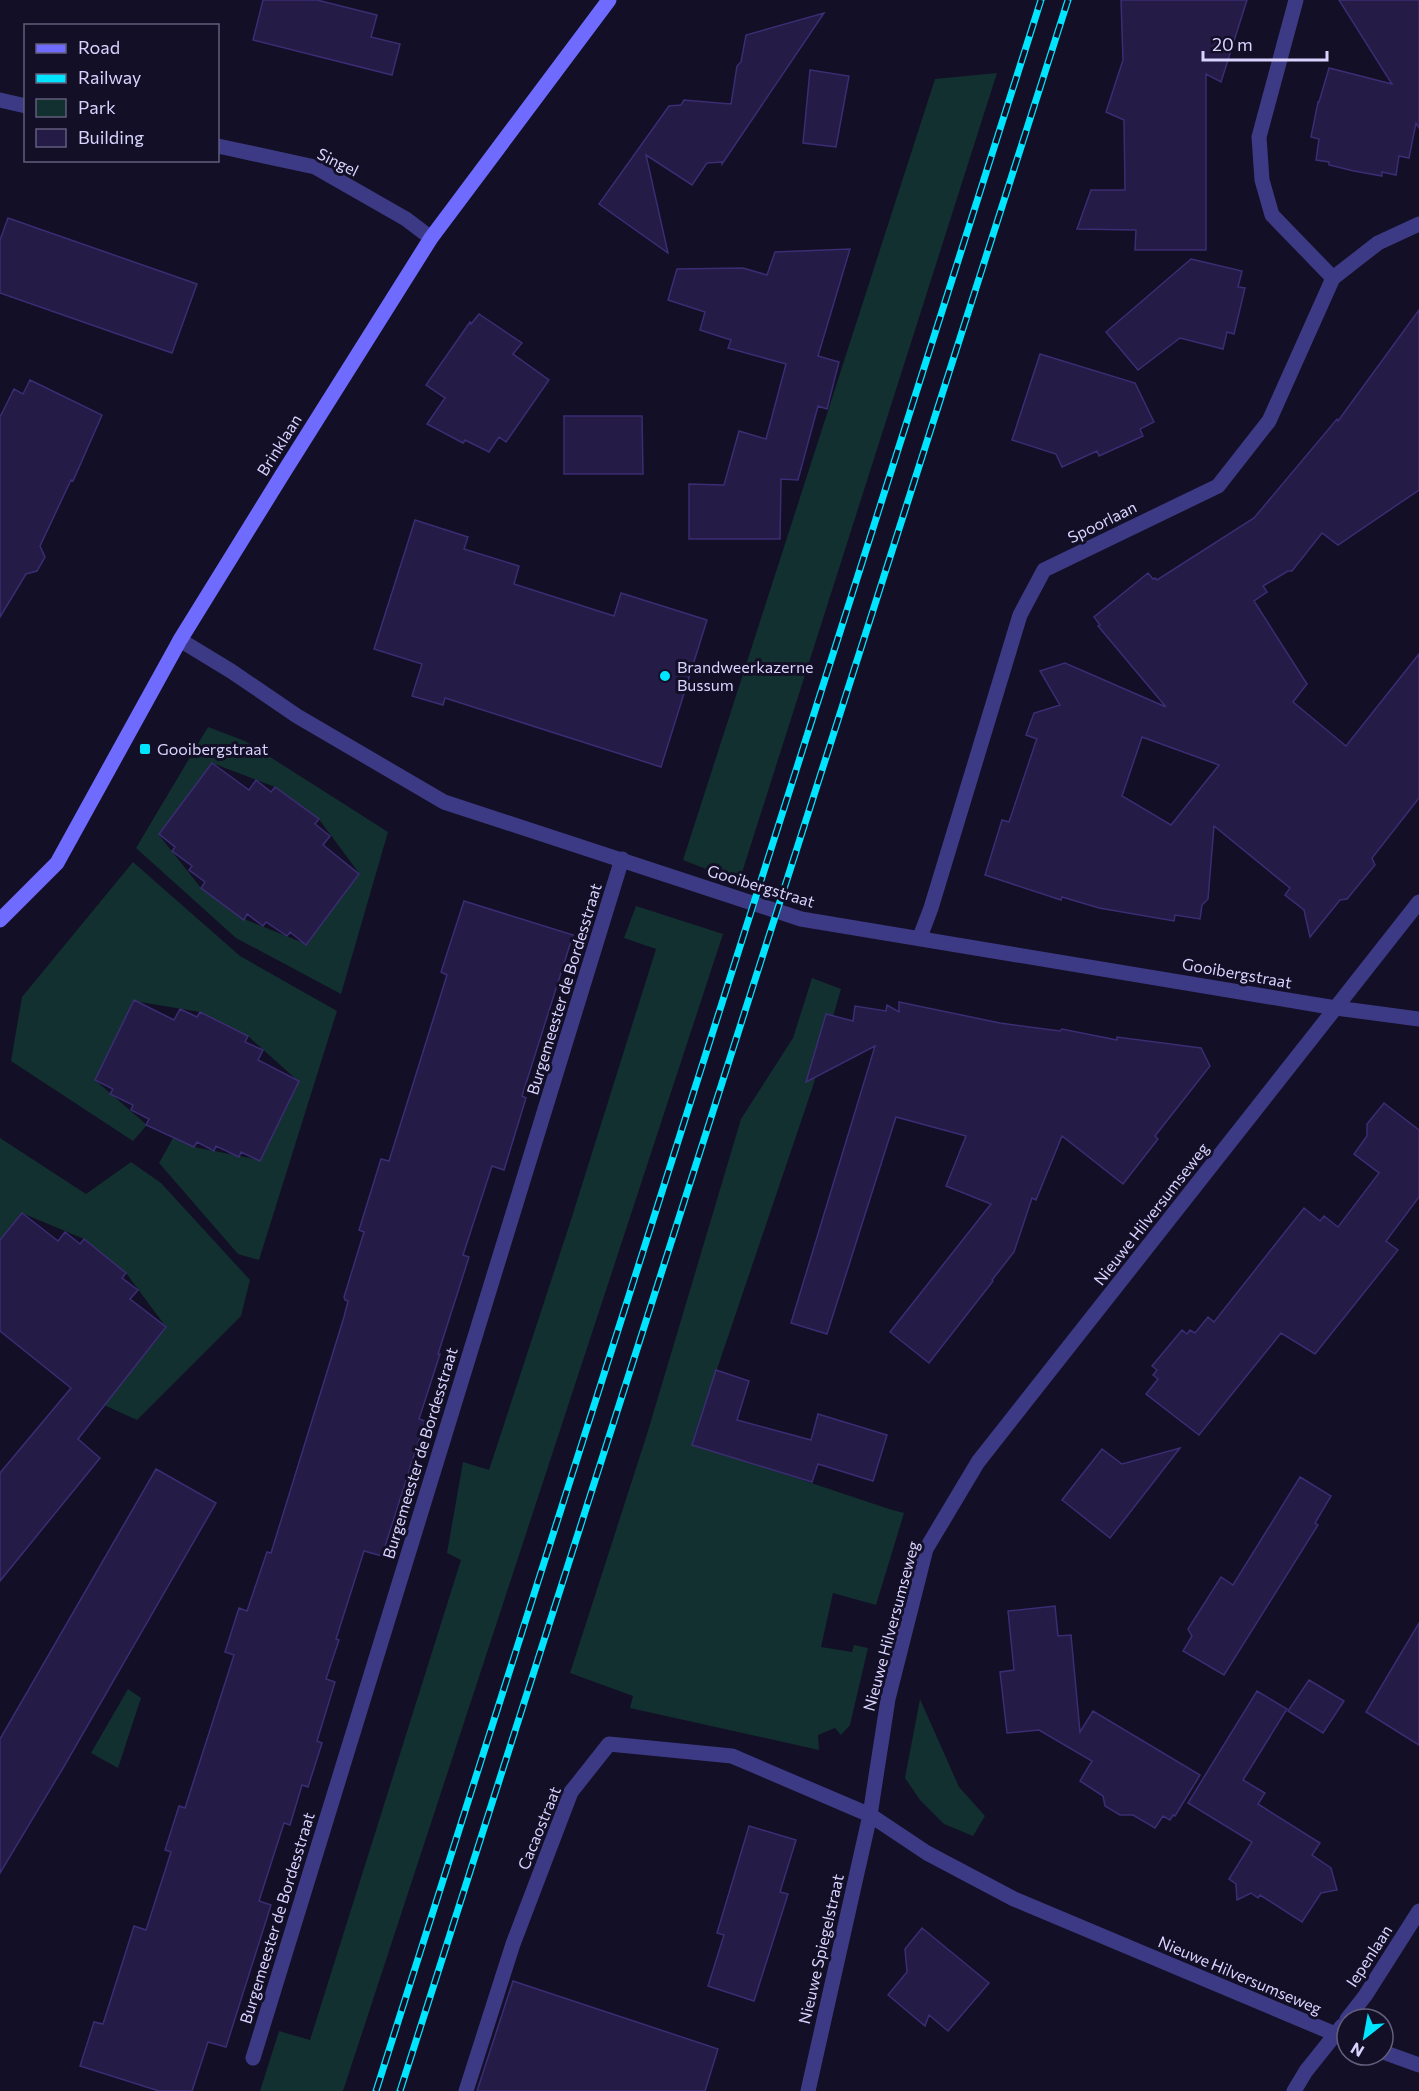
<svg xmlns="http://www.w3.org/2000/svg" width="1419" height="2091" font-family="Commissioner,sans-serif">
	<style>
		.green { fill: #12302f; fill-rule: evenodd }
		.building { fill: #241b47; stroke: #3b2d73; stroke-width: 1.5; fill-rule: evenodd }
		.lines { fill: none; stroke-linecap: round; stroke-linejoin: round }
		.minor { stroke: #3d3a85; stroke-width: 15 }
		.tertiary { stroke: #3d3a85; stroke-width: 15 }
		.secondary { stroke: #6f6bff; stroke-width: 15 }
		.rail-casing { stroke: #00e5ff; stroke-width: 7 }
		.rail { stroke: #130f26; stroke-width: 4.5; stroke-dasharray: 14; stroke-linecap: butt }
		.poi-dot { fill: #00e5ff; stroke: #130f26; stroke-width: 2 }
		.labels { text-anchor: middle; stroke-width: 6; stroke-linejoin: round; paint-order: stroke }
		.street-label { font-size: 16px; fill: #d9d4ff; stroke: #130f26 }
		.poi-label { font-size: 16px; fill: #d9d4ff; stroke: #130f26; text-anchor: start }
	</style>
	<rect width="100%" height="100%" fill="#130f26"/>
	<path class="green" d="M997,73L739,882L683,860L935,79Z
		M208,727L245,741L388,832L341,994L236,938L136,848ZM212,763L275,787L318,818L359,873L306,944L244,919L201,888L159,835Z
		M133,862L240,956L337,1011L259,1260L238,1254L159,1163L173,1138L194,1147L260,1160L298,1081L248,1036L200,1012L134,1001L95,1080L147,1125L133,1141L11,1061L22,997Z
		M636,906L723,934L343,2091H260L279,2031L310,2040L461,1560L447,1553L463,1462L489,1470L570,1223L656,949L624,938Z
		M812,978L841,989L812,1089L692,1443L889,1509L904,1513L876,1605L833,1593L821,1647L852,1652L854,1645L868,1648L850,1725L841,1735L835,1728L818,1735L819,1750L630,1708L633,1696L570,1673L648,1431L741,1119L793,1038Z
		M0,1138L86,1194L131,1162L161,1183L250,1280L241,1316L137,1420L104,1405L166,1327L126,1273L84,1239L22,1213L0,1242Z
		M128,1689L141,1698L118,1768L91,1753Z
		M920,1699L959,1787L985,1816L973,1836L944,1824L920,1800L905,1778Z"/>
	<path class="building" d="M263,0H317L377,15L371,37L400,44L392,75L253,40Z
		M1121,0H1247L1221,82L1206,74V250H1135L1136,230L1077,229L1091,190H1125L1124,120L1106,112L1123,60Z
		M1339,0H1419V128L1416,123L1409,158L1399,156L1396,175L1382,172V176L1354,171L1329,165V162L1316,160L1319,139L1311,137L1318,102H1319L1329,68L1392,84Z
		M824,13L722,164V162L707,163L692,185L646,155L668,253L599,204L669,106L681,105L684,100L731,104L737,66L741,62L746,35Z
		M810,70L849,76L836,147L803,143Z
		M8,218L197,284L172,353L0,293V240Z
		M850,249L818,356L839,362L827,409L818,406L798,480L781,479L780,539H689V484L724,485L739,431L766,439L786,364L728,348L731,340L700,330L705,312L668,300L677,269L743,268L767,275L775,252Z
		M1191,259L1242,271L1238,287L1245,288L1234,334L1227,332L1223,349L1180,338L1138,370L1106,332Z
		M1419,310V490L1338,545L1322,533L1292,571H1288L1263,586L1267,592L1254,601L1307,684L1293,702L1346,746L1419,654V798L1372,858L1375,865L1347,899L1340,900L1310,937L1304,910L1285,895L1290,888L1214,826L1208,899L1202,905L1200,919L1175,915L1174,921L1099,908L1062,897L1061,900L985,875L1002,820L1009,822L1036,741L1037,739L1026,735L1034,713L1060,705L1040,671L1065,663L1166,707L1098,626L1100,625L1094,617L1148,573L1153,579L1155,578L1157,580L1254,518L1337,419L1338,421ZM1142,737L1219,765L1171,825L1122,796Z
		M479,314L522,343L513,354L549,380L506,442L499,437L489,452L465,440L463,443L427,424L445,398L426,385L470,322L471,324Z
		M1040,354L1135,383L1154,422L1140,429L1143,436L1099,456L1097,451L1062,467L1056,454L1012,440Z
		M30,380L102,415L73,481L71,480L40,546L45,557L37,571L26,574L0,617V417L14,389L23,394Z
		M564,416H642L643,474H564Z
		M415,520L468,537L464,549L519,566L514,584L614,616L621,593L707,620L661,767L445,698L443,705L412,696L422,664L374,649Z
		M212,763L249,790L256,780L271,792L275,787L319,819L315,824L330,836L323,845L359,874L306,945L290,932L287,936L266,922L263,926L247,914L244,920L201,888L205,882L189,870L192,866L172,851L175,847L159,834Z
		M464,901L573,935L522,1096L526,1098L504,1170L492,1166L463,1255L469,1257L438,1354H440L419,1419L425,1421L382,1556L364,1551L336,1639L339,1640L326,1679L335,1682L317,1741L322,1743L308,1787L302,1785L290,1825L284,1823L259,1901L271,1905L226,2047L208,2042L192,2091H159L80,2066L94,2022L103,2024L134,1926L146,1930L171,1852L165,1850L179,1806L185,1808L234,1655L225,1652L239,1608L247,1611L267,1552L271,1553L344,1317L348,1301L345,1300L344,1297L364,1232L359,1230L381,1159L389,1161L447,975L441,972Z
		M134,1000L174,1020L180,1009L197,1017L200,1012L248,1036L245,1042L263,1050L258,1060L299,1081L260,1161L241,1152L239,1157L216,1146L214,1151L197,1142L194,1147L146,1125L149,1119L131,1110L133,1105L110,1094L113,1089L95,1080Z
		M899,1002L1000,1023L1060,1031L1062,1029L1117,1040V1037L1201,1048L1210,1066L1155,1136L1158,1139L1123,1184L1062,1136L1036,1200L1032,1198L1014,1252L992,1280L993,1281L929,1363L890,1332L991,1204L946,1186L966,1136L896,1117L827,1334L791,1323L875,1046L806,1082L826,1014L853,1021L855,1006L886,1011L887,1005L899,1012Z
		M1384,1103L1419,1130V1197L1386,1241L1398,1250L1315,1354L1281,1333L1199,1435L1146,1394L1158,1379L1153,1375L1157,1370L1152,1366L1182,1330L1187,1334L1190,1330L1195,1333L1208,1317L1214,1322L1304,1208L1320,1221L1324,1216L1338,1227L1379,1173L1354,1154L1367,1136V1124Z
		M22,1213L58,1241L65,1232L80,1244L84,1239L126,1273L122,1278L138,1290L130,1299L166,1327L78,1439L100,1458L0,1581V1473L71,1388L0,1331V1240Z
		M716,1370L749,1381L737,1420L811,1440L818,1414L887,1435L873,1481L818,1464L812,1482L692,1445Z
		M1180,1448L1110,1538L1062,1500L1102,1449L1122,1464Z
		M156,1469L216,1503L63,1768L0,1873V1739Z
		M1300,1477L1331,1496L1315,1523L1318,1525L1224,1675L1183,1651L1192,1636L1188,1629L1221,1577L1233,1585Z
		M1055,1606L1058,1636L1071,1635L1080,1732L1093,1711L1200,1775L1175,1816L1173,1815L1170,1820L1163,1816L1155,1828L1133,1815H1120L1105,1806L1103,1796L1080,1781L1092,1761L1039,1730L1007,1733L1000,1672L1014,1670L1008,1611Z
		M1419,1623V1745L1366,1712Z
		M1309,1680L1344,1701L1323,1733L1288,1711Z
		M1257,1691L1287,1709L1243,1780L1265,1793L1258,1804L1320,1843L1312,1855L1331,1868L1337,1890L1321,1893L1302,1922L1260,1895L1258,1898L1251,1893L1237,1900L1236,1884L1229,1879L1252,1842L1188,1803Z
		M749,1826L796,1840L780,1892L788,1894L754,2001L708,1986L724,1935L717,1933Z
		M922,1928L989,1983L948,2031L929,2015L925,2026L888,1995L907,1972L905,1949Z
		M513,1981L718,2049L705,2091H477Z"/>
	<g class="lines">
		<path class="minor" d="M1296,0L1259,137L1262,180L1272,215L1333,278
			M0,100L26,106
			M218,146L315,167L406,219L431,238
			M920,937L931,908L1020,615L1044,570L1218,486L1269,421L1333,278L1378,243L1419,224
			M1336,1008L1419,1019
			M1347,2019L1365,1996L1419,1911
			M253,2058L622,859
			M466,2091L513,1944L571,1792L609,1744L732,1756L870,1815L808,2091
			M1294,2091L1306,2071L1342,2026"/>
		<path class="tertiary" d="M180,640L231,671L297,716L444,802L801,919L1336,1008
			M1347,2039L1014,1899L927,1853L870,1815L888,1699L926,1549L978,1462L1419,902
			M1383,2052L1419,2065"/>
		<path class="secondary" d="M0,920L57,863L180,640L282,475L431,238L609,0"/>
		<g class="rail-casing">
			<path id="rail" d="M376,2091L1041,0
				M400,2091L1068,0"/>
		</g>
		<use href="#rail" class="rail"/>
	</g>
	<g class="poi-dot">
		<circle cx="665" cy="676" r="6"/>
		<rect x="139" y="743" width="12" height="12" rx="3"/>
	</g>
	<g class="labels">
		<g class="street-label">
			<text transform="translate(338 162) rotate(26)" y="6">Singel</text>
			<text transform="translate(279 445) rotate(-58)" y="6">Brinklaan</text>
			<text transform="translate(1102 522) rotate(-26)" y="6">Spoorlaan</text>
			<text transform="translate(761 886) rotate(17)" y="6">Gooibergstraat</text>
			<text transform="translate(1237 973) rotate(10)" y="6">Gooibergstraat</text>
			<text transform="translate(564 989) rotate(-73)" y="6">Burgemeester de Bordesstraat</text>
			<text transform="translate(1151 1214) rotate(-52)" y="6">Nieuwe Hilversumseweg</text>
			<text transform="translate(420 1453) rotate(-73)" y="6">Burgemeester de Bordesstraat</text>
			<text transform="translate(891 1626) rotate(-75)" y="6">Nieuwe Hilversumseweg</text>
			<text transform="translate(539 1828) rotate(-68)" y="6">Cacaostraat</text>
			<text transform="translate(277 1918) rotate(-73)" y="6">Burgemeester de Bordesstraat</text>
			<text transform="translate(821 1949) rotate(-77)" y="6">Nieuwe Spiegelstraat</text>
			<text transform="translate(1369 1956) rotate(-57)" y="6">Iepenlaan</text>
			<text transform="translate(1240 1975) rotate(23)" y="6">Nieuwe Hilversumseweg</text>
		</g>
		<g class="poi-label">
			<text x="677" y="673">Brandweerkazerne<tspan x="677" dy="18">Bussum</tspan></text>
			<text x="157" y="755">Gooibergstraat</text>
		</g>
	</g>
	<rect x="24" y="24" width="195" height="138" fill="#130f26" stroke="#625e7d" stroke-width="1.5"/>
	<rect x="36" y="44" width="30" height="9" fill="#6f6bff" stroke="#625e7d" stroke-width="1.5"/>
	<text x="78" y="54" font-size="18" fill="#d9d4ff">Road</text>
	<rect x="36" y="74" width="30" height="9" fill="#00e5ff" stroke="#625e7d" stroke-width="1.5"/>
	<text x="78" y="84" font-size="18" fill="#d9d4ff">Railway</text>
	<rect x="36" y="99" width="30" height="18" fill="#12302f" stroke="#625e7d" stroke-width="1.5"/>
	<text x="78" y="114" font-size="18" fill="#d9d4ff">Park</text>
	<rect x="36" y="129" width="30" height="18" fill="#241b47" stroke="#625e7d" stroke-width="1.5"/>
	<text x="78" y="144" font-size="18" fill="#d9d4ff">Building</text>
	<g transform="translate(1365 2037) rotate(211)"><circle r="28" fill="#130f26" stroke="#625e7d" stroke-width="1.5"/>
	<path d="M0-4.5L10 22L0 15L-10 22Z" fill="#00e5ff"/>
	<text y="-9" font-size="16" font-weight="bold" text-anchor="middle" fill="#d9d4ff">N</text>
	</g>
	<path d="M1203 51v9h124v-9" fill="none" stroke="#d9d4ff" stroke-width="3"/>
	<text x="1212" y="51" font-size="18" fill="#d9d4ff" stroke="#130f26" stroke-width="4.5" paint-order="stroke">20 m</text>
</svg>
